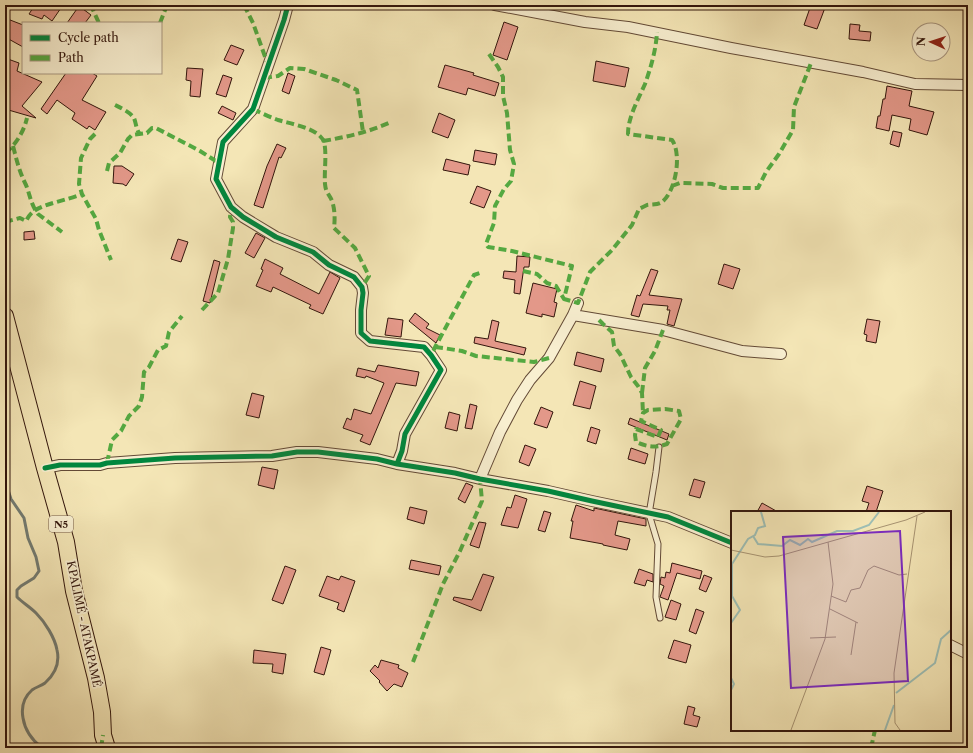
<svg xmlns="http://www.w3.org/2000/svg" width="973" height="753" font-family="'Libre Caslon Text',serif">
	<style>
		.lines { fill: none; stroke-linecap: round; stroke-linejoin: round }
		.stream { stroke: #737b71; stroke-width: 3 }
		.building { fill: #e39889; stroke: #33160c }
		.lane-casing { stroke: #634a36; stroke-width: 7 }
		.street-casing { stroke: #634a36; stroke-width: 12 }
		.primary-casing { stroke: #33160c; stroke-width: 18 }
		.lane { stroke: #f8efd0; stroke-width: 5 }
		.street { stroke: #f8efd0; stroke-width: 10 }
		.primary { stroke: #f4e6b6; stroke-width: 16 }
		.quiet { stroke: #54a941; stroke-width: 4; stroke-dasharray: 8 4; stroke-linecap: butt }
		.cycleway-casing { stroke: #f8efd0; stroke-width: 8 }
		.cycleway { stroke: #00873e; stroke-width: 5 }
		.labels { text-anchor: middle; stroke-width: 3.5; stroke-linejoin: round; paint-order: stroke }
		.shield { fill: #f8efd0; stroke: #6e5747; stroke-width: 1 }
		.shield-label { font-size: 10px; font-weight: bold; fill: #33160c }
		.street-label { font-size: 11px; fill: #33160c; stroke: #f8efd0 }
		.inset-river { fill: none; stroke: #9dbeb5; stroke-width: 2 }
		.inset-road { fill: none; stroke: #a79372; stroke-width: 1 }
		.view { fill: #7b2cbf; fill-opacity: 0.15; stroke: #7b2cbf; stroke-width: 2 }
		.inset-edge { fill: none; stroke: #33160c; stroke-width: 2 }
	</style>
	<rect width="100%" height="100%" fill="#f4e6b6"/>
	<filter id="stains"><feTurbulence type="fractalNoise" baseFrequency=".005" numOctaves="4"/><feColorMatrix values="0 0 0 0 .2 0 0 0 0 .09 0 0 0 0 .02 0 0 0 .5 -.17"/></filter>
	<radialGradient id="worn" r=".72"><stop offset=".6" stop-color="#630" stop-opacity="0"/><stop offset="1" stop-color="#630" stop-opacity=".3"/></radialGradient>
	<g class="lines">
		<path class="stream" d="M5,481L11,499L24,518L28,538L36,557L39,571L34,578L21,586L17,590V597C23,603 30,607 36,613C45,622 55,638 57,650C60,663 55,674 45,683C41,686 36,687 32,690C23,698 21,707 23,718C25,731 32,740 42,748"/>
	</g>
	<path class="building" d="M35,5H63L52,21L44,15L42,19L29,14Z
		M811,5H826L817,29L804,25Z
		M79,6L91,15L85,23H67Z
		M5,18L23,25V47L5,37Z
		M504,22L518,27L507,60L493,55Z
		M850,24L860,25L859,31L871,32L870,41L849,39Z
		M231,45L244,50L237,65L224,60Z
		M5,58L19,63L17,71L42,82L22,106L36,118L5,109Z
		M596,61L629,68L625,87L593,81Z
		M445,65L474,73L473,75L499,83L495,96L468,88L466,95L438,87Z
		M187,68L203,69L200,97L190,96L191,81L186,80Z
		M66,73H92L97,76L82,100L106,112L95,130L89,126L87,129L72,119L75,113L57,100L47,114L41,109Z
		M288,73L295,76L289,94L282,91Z
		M223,75L232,78L226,97L216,94Z
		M887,86L912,91L909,106L934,112L927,135L909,130L911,119L892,115L889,131L876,128L878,116H880L883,99H885Z
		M222,106L236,113L233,120L218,113Z
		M439,113L455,120L448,138L432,132Z
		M893,131L902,133L899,147L890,144Z
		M277,144L286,148L281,158L279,157L263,208L254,205L267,166Z
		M475,150L497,154L495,165L473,161Z
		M446,159L470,165L468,175L443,170Z
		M114,166H122L134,174L126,186L123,184L113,183Z
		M477,186L491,191L484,208L470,203Z
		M34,231L35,239L24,240V232Z
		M256,233L265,238L254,258L245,253Z
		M178,239L188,242L181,262L171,259Z
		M517,256L530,257L529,267H524L520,294L514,293L515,280L503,278L504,271L516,272Z
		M265,259L283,268L280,274L319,294L330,272L340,278L323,314L309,308L311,305L273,287L271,292L256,286L263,270L261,269Z
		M214,260L220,262L210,303L203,301Z
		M724,264L740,269L733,289L718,284Z
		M651,269L658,271L649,295L682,299L674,326L667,324L670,310H667L668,306L643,304L639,317L631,315L637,295L640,296Z
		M533,283L557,289L554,302L557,303L554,317L542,314V317L526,313Z
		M415,313L429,324L426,328L440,335L436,343L409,321Z
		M388,318L403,320L401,337L385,335Z
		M867,319L880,321L876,343L866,341L867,335L864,334Z
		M492,320L499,322L495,341L526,348L524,355L474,343L475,337L488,339Z
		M577,352L604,359L601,372L574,365Z
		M378,365L419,372L416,386L396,383L370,445L360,441L363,435L343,428L347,418L351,420L354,409L371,414L384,383L366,376L365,378L356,376L358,368L375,372Z
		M580,381L596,386L590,409L573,405Z
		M252,393L264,396L259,418L246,415Z
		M470,404L477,406L472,429L465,428Z
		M541,407L553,412L547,428L534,424Z
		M449,412L460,415L457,431L445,428Z
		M630,418L669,434L667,440L628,424Z
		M591,427L600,430L596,444L587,441Z
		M525,445L536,449L529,466L519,462Z
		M631,448L648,454L645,464L628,459Z
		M262,467L278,470L274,489L258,485Z
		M694,479L705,482L700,498L689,495Z
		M466,483L473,486L465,503L458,499Z
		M867,486L883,491L876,512H866L869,503L862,501Z
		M515,495L527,499L518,528L501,525L507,507L511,508Z
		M762,503L778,512H757Z
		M576,505L594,511V508L646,519V526L618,521L615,535L630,539L627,550L603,545V544L570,538L573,521H571Z
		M410,507L427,511L424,524L407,519Z
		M544,511L551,513L545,532L538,530Z
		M479,522L486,523L479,548L470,545Z
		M411,560L441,566L439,575L409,569Z
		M672,563L702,571L700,579L677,573L668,600L660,597L664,586L660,584L661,577L665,578L666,572L670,573Z
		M285,566L296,570L283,604L272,600Z
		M639,569L653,574V582L647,580L645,586L634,583Z
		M483,574L494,577L481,611L453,600L454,597L472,600Z
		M704,575L712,578L706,592L699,589Z
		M327,576L339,580L341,576L355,581L344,612L337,609L339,603L319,596Z
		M671,600L681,604L676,620L665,617Z
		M696,609L704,612L696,634L689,631Z
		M674,640L691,645L686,663L668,658Z
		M321,647L331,650L324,675L314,672Z
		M254,650L286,654L283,674L272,672L273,664L253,663Z
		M381,660L399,665L398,668L408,673L402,687L394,684L387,691L379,682L380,681L370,671L375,665L378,668Z
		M688,706L695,708L693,715L700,717L697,727L684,724Z"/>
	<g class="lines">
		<g class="lane-casing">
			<path id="lane" d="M659,447L656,472L649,514L658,544L656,597L660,618"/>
		</g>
		<g class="street-casing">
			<path id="street" d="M288,5L284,20L253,109L223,142L216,179L231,207L243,217L276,237L313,252L329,265L354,277L362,287L363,293L361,310V333L370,341L424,347L431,355L441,370L405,434L402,451L397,464
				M495,5L585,22L628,27L731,48L863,72L915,84L968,85
				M573,315L663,330L742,351L781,354
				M45,468L60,465H100L107,463L175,458L272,456L297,452H318L377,459L397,464L455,473L480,479L548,491L592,501L668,517L732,543
				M480,479L500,432L517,400L530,380L549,358L573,315L578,303
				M950,645L968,654"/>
		</g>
		<g class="primary-casing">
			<path id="primary" d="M5,316L45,468L66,542L74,591L96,678L102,712L103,735L107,748"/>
		</g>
		<use href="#lane" class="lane"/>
		<use href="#street" class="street"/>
		<use href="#primary" class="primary"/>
		<path class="quiet" d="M97,5L93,10L99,23
			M244,5L253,23L268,65
			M160,23L167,5
			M489,54L498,67L503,77V96L507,113L510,150L514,164L511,181L504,189L495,206L494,223L486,244L488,247L512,251L572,266L564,299L578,303L590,272L612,250L632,225L639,209C641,208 645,206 647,205C653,204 658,205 662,202C676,191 682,154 672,140L628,134C628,117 638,100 645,84C651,67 656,50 657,32
			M264,78L278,76L290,68L304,69L336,80L357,90L363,132
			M115,105C121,108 130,112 134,118C136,123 136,128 139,133
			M253,109C261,113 270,117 278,120C291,124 319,128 324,142C327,153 324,172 325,184C326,194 329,193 332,201C335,209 335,220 334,228L355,248L369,276L362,287
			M95,134L90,139L81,158L79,184L82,194L96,219L99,230L111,260
			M323,141C347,137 369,132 391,122
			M13,146C17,161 19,171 26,185C30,195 31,205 38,214L62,232
			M5,153C16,145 24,131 27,118
			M107,171L109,163L120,153L128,139L132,135L147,133L152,128H156L200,151L219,163
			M672,186L680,183L712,184L723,188H758L766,172L779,154L793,130L794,107L811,63
			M5,222L20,218L26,221C28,217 31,213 34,211C46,203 68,200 82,194
			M523,271L537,274L547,283L556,286L564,299
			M202,310L218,293L228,259L233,228V222L230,217L231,207
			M599,320L603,324L612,332L614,346L620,354L631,377L638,386L642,393L643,413
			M435,347L443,348L462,351L476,356L534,362L549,358
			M433,351L474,275L483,272
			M642,393L645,368L655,351L663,330
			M665,409L679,411L681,419L667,444C656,448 647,447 636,442L635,435L636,429L658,437L661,430L641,421L643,413L648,410Z
			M107,463L112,440L121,431L129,416L139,406L142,397L144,372L149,367L158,350L166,346L169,332L182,316
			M413,662L443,584L460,551L482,501L480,479
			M101,748L103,735
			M871,748L875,730"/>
		<g class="cycleway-casing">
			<path id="cycleway" d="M288,5L284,20L253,109L223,142L216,179L231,207L243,217L276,237L313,252L329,265L354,277L362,287L363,293L361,310V333L370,341L424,347L431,355L441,370L405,434L402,451L397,464
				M45,468L60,465H100L107,463L175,458L272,456L297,452H318L377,459L397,464L455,473L480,479L548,491L592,501L668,517L732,543"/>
		</g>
		<use href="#cycleway" class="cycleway"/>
	</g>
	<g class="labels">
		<rect class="shield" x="49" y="516" width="24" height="16" rx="3"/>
		<g class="shield-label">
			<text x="61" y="528">N5</text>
		</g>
		<g class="street-label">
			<text transform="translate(84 624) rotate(78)" y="4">KPALIMÉ - ATAKPAMÉ</text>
		</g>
	</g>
	<g transform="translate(731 511)">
		<rect width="220" height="220" fill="#f4e6b6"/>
		<path class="inset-river" d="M22,25L27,33L51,35L59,29L69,34L77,28L81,31L106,20H122L138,14L148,1M0,112L9,99L1,85V53L17,28L24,24L27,17L34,15L30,1M0,167L3,173L0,179M165,182L204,152L210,128L220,119M154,219L163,194"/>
		<path class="inset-road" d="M0,39L34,46L48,45L175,9L194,1M100,85L115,91L120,79L129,77L137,59L143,55L168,64L176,63M99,98L127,112M79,127L105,126M120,144L125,111M60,219L94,128L102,73L97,31M169,219L164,212L163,162L186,5"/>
		<path class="view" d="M169,20L177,170L60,177L52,26Z"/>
		<rect width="220" height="220" class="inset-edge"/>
	</g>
	<rect width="973" height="753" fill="none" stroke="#f4e6b6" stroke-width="20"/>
	<rect x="6" y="6" width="961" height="741" fill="none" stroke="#33160c" stroke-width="2"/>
	<rect x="10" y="10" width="953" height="733" fill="none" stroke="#33160c"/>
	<rect x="22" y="22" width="140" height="52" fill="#f8efd0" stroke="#a99882"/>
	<rect x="30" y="35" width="20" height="6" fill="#00873e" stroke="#a99882"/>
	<text x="58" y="42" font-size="12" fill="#33160c">Cycle path</text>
	<rect x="30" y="55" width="20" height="6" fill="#54a941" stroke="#a99882"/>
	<text x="58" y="62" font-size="12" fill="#33160c">Path</text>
	<g transform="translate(931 42) rotate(273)"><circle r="19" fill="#f8efd0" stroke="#a99882"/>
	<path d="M0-3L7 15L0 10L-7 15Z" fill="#8f2418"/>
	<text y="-6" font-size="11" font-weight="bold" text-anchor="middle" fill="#33160c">N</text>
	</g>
	<rect width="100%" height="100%" filter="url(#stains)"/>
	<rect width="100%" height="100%" fill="url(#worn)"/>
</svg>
